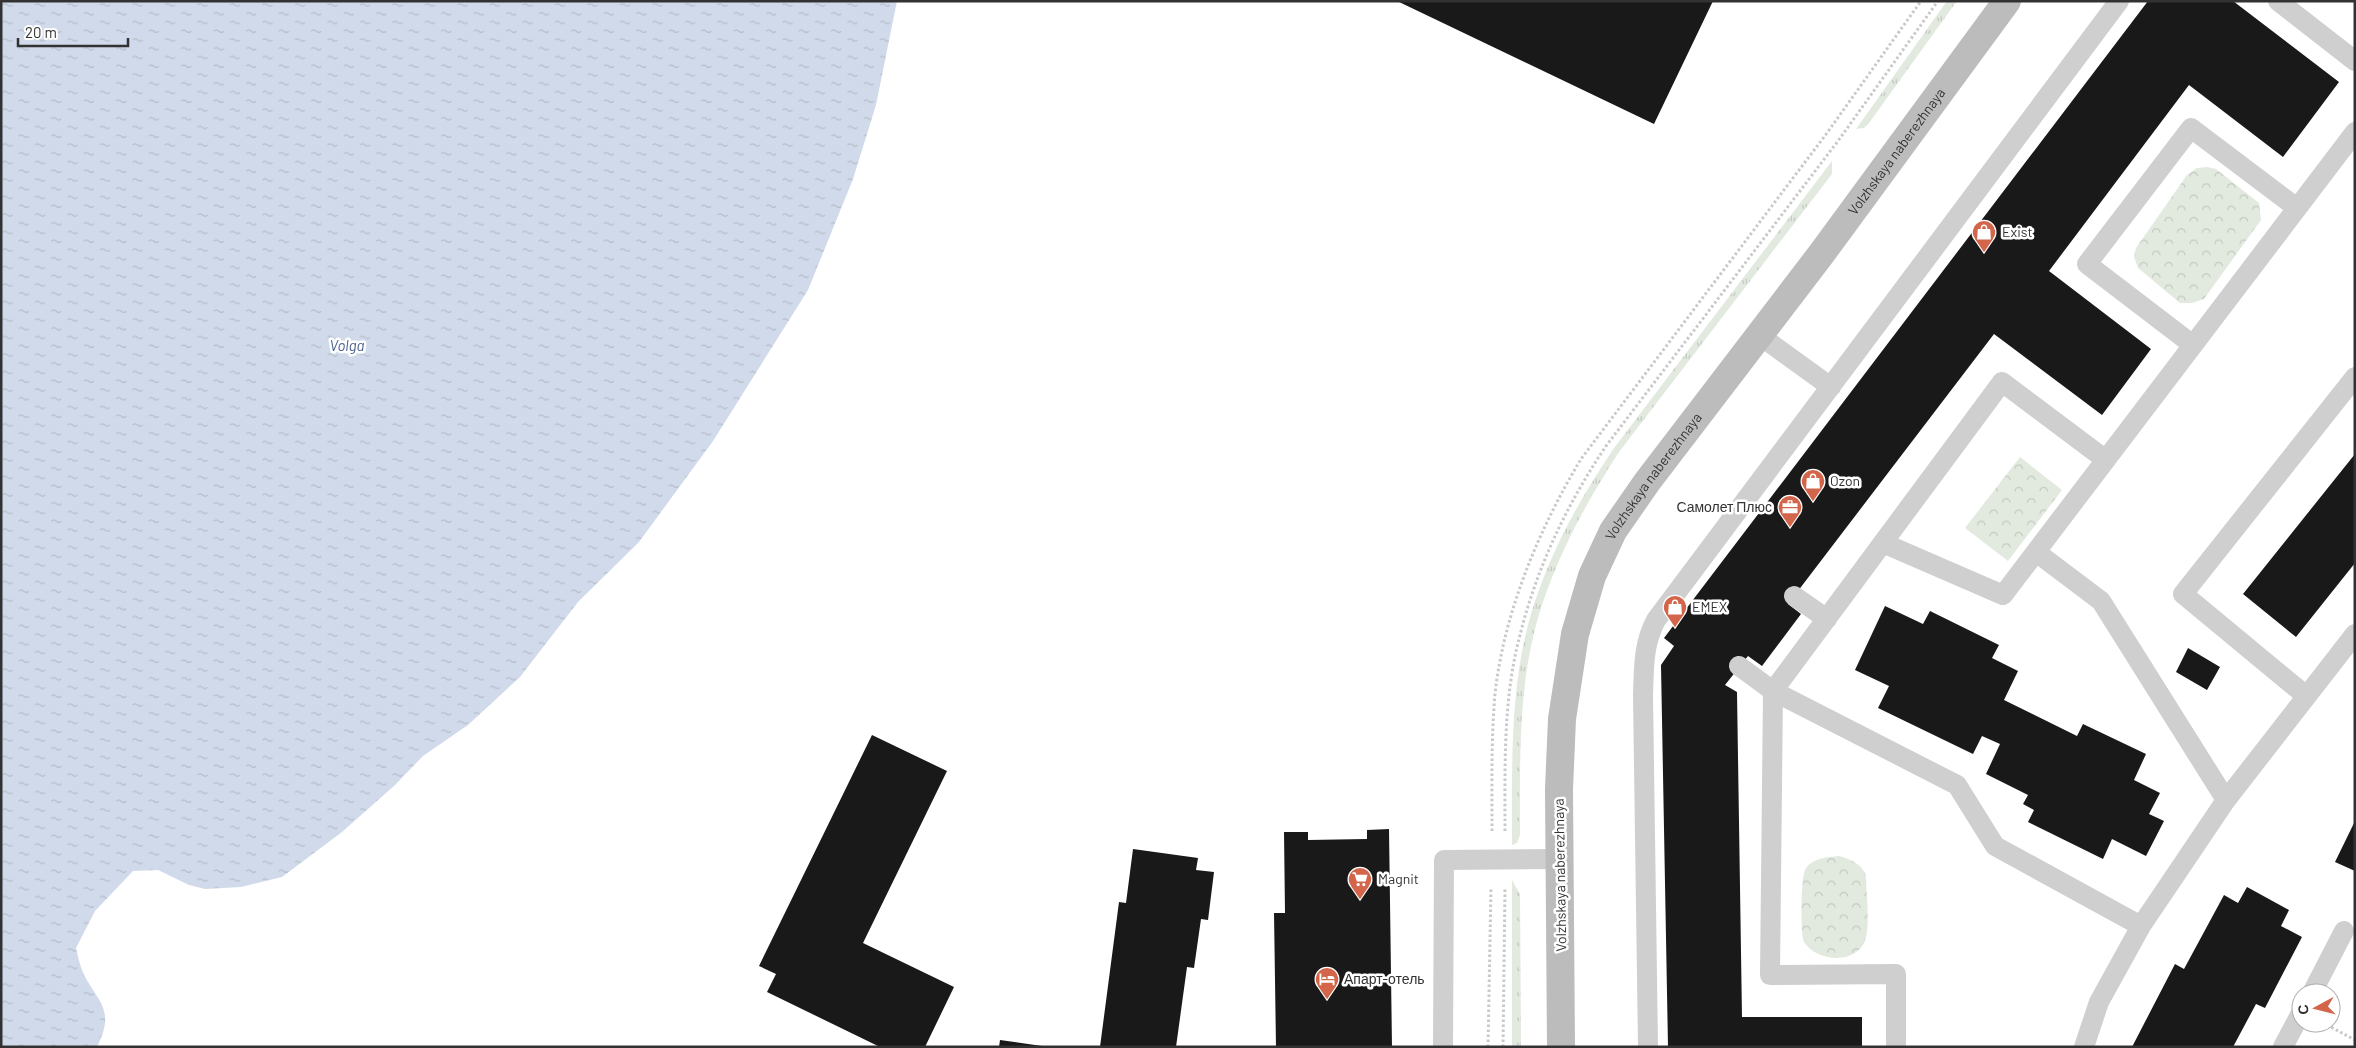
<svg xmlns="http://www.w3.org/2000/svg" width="2356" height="1048" font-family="Barlow,sans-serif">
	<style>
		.grass { fill: url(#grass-tufts) }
		.park { fill: url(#park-crowns) }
		.water { fill: url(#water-ripples) }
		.building { fill: #191919 }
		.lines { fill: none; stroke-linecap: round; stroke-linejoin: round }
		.path { stroke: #c9c9c9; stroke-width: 3; stroke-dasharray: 2.5 2.5; stroke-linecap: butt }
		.lane { stroke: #cfcfcf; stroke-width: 20 }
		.secondary { stroke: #bcbcbc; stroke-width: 28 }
		.labels { text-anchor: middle; stroke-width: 5; stroke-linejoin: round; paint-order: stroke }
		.street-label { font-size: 14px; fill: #323232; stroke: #fff }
		.poi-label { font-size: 14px; fill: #323232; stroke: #fff; text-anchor: start }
		.water-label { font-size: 15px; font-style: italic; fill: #485f8d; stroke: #fff }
	</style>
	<defs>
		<pattern id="grass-tufts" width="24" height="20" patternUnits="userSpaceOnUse" patternTransform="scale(1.25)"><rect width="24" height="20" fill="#e2eadf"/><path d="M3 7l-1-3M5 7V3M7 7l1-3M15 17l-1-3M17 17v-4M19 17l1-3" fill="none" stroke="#c2c9c0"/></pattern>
		<pattern id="park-crowns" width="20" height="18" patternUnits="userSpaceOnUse" patternTransform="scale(1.25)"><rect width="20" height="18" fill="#e2eadf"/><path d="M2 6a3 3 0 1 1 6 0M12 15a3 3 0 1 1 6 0" fill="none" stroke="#c2c9c0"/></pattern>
		<pattern id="water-ripples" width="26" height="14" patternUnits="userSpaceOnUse" patternTransform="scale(1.25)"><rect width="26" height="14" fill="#d1daea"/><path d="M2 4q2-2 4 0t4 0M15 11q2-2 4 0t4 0" fill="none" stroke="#b4bcc9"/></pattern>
	</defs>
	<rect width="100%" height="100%" fill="#fff"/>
	<path class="grass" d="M1947,1H1957L1869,123L1864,128L1856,129Z
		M1832,161V174L1619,452C1582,509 1549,570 1533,637C1518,702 1520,769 1520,835L1517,843L1512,845C1512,776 1510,704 1525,637C1541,568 1575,506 1614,448Z
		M1512,880L1520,894L1521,1047H1512Z"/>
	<path class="park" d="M2207,167L2216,169L2259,203L2261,220L2204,299L2192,303H2180L2138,268L2134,257L2136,248L2187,175L2197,168Z
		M2020,457L2062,490L2008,561L1965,528Z
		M1839,856C1851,859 1861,864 1866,875C1866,892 1870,921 1866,937C1860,965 1817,963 1804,942C1800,935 1801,878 1805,870C1811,858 1828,857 1839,856Z"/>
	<path class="water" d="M1,1H897L876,105L853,179L808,290L713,441L639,542L578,602L520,677L468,725L423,756L395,785L342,832L282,877L241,887L205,889L189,885L158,870L133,871L95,911L76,948C78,957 80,966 84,975C100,1004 115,1011 97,1047H1Z"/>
	<path class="building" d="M1397,1H1713L1654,124Z
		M2148,1H2233L2339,82L2283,157L2189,85L2049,271L2151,349L2102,415L1994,334L1788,604L1801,614L1762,666L1748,656L1725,685L1737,692L1742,1017H1862V1047H1668L1661,665L1674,646L1664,638Z
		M2355,454V563L2296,637L2243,594Z
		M1885,606L1923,624L1930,611L1999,645L1992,658L2018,671L2004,700L2077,736L2083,724L2146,754L2134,780L2160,793L2149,814L2164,821L2146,856L2112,839L2103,859L2028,822L2034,810L2023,804L2028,795L1986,774L2000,744L1982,736L1973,754L1878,708L1889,686L1855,670Z
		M2188,648L2220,667L2207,690L2176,672Z
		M872,735L947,771L863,943L954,987L925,1047H880L767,992L776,974L759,966Z
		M2355,821V871L2335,862Z
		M1389,829L1392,1047H1276L1274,913H1285L1284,832H1308V840L1367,839V830Z
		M1133,849L1198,858L1196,870L1214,872L1208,920L1201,919L1194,968L1187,967L1176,1047H1100L1119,902L1126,903Z
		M2247,887L2289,910L2281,926L2302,937L2265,1008L2256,1004L2233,1047H2132L2175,964L2184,969L2224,895L2238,903Z
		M1000,1040L1042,1046L1041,1047H999Z"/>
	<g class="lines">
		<path class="path" d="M1492,831C1492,786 1491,739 1495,694C1504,612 1539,529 1581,459L1827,133L1921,1
			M1505,831C1505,767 1503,698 1520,635C1537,567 1567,504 1606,446L1838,141L1938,1
			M2327,1025L2355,1040
			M1488,1047L1491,887
			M1503,1047L1505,887"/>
		<path class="lane" d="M2278,1L2355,61
			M1759,335L1831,387
			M2193,345L2087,264L2191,128L2297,208
			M1883,543L2003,595L2355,132
			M2036,552L2101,601L2226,800
			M1794,596L1827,619
			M1739,666L1773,691L1957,785L1995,846L2141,926
			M2305,695L2183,594L2355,377
			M2312,993L2344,931
			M1443,1047L1444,860L1560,859
			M1648,1047L1643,695C1644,668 1643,644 1656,620L2119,1
			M1896,1047V974L1770,975L1773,691L2002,382L2106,460
			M2084,1047L2099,1002L2141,926L2226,800L2355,634
			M2283,1047L2301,1013"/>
		<path class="secondary" id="s1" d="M1561,1047L1559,789L1562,719L1575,634L1592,576L1613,531L1647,482L1822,253L2007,1"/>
	</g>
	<defs>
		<g id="shop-pin" transform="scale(1.25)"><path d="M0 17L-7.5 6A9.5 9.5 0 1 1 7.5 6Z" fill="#d3654a" stroke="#fff"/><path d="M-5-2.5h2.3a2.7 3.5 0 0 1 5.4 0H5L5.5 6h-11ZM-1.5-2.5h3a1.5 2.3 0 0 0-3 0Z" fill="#fff"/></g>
		<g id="office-pin" transform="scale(1.25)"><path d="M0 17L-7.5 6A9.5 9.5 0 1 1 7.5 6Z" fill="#d3654a" stroke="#fff"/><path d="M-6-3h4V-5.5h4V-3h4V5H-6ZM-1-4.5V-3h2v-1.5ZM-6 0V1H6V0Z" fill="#fff"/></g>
		<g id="supermarket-pin" transform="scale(1.25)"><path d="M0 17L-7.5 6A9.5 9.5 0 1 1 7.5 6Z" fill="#d3654a" stroke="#fff"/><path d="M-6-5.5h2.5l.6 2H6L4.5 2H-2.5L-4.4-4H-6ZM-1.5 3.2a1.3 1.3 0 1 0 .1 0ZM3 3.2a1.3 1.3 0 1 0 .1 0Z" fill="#fff"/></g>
		<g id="hotel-pin" transform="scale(1.25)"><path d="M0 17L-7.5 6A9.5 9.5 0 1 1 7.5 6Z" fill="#d3654a" stroke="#fff"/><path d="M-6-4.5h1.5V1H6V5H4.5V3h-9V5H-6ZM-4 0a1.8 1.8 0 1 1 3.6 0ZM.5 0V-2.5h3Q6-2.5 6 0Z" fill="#fff"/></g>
	</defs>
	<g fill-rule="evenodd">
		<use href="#shop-pin" x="1984" y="232"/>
		<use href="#shop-pin" x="1813" y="481"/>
		<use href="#office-pin" x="1790" y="507"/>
		<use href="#shop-pin" x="1675" y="607"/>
		<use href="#supermarket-pin" x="1360" y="879"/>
		<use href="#hotel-pin" x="1327" y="979"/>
	</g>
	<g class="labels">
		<g class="street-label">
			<text dy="5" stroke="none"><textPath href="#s1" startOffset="998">Volzhskaya naberezhnaya</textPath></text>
			<text dy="5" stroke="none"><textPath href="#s1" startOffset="592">Volzhskaya naberezhnaya</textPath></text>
			<text transform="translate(1560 875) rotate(-91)" y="5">Volzhskaya naberezhnaya</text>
		</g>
		<g class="poi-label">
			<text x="2002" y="237">Exist</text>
			<text x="1830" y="486">Ozon</text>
			<text x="1772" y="512" text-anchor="end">Самолет Плюс</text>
			<text x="1692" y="612">EMEX</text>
			<text x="1378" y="884">Magnit</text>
			<text x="1344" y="984">Апарт-отель</text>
		</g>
		<g class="water-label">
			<text x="347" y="351">Volga</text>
		</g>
	</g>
	<rect width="2356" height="1048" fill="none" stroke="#323232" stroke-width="5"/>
	<g transform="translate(2316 1008) rotate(263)"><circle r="24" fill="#ffffff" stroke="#adadad"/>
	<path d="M0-4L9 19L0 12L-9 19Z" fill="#d3654a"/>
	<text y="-8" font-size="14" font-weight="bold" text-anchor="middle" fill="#323232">С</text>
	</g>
	<path d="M18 38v8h110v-8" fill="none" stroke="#323232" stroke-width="2.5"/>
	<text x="25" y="38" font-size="15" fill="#323232" stroke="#ffffff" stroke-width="4" paint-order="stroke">20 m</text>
</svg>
